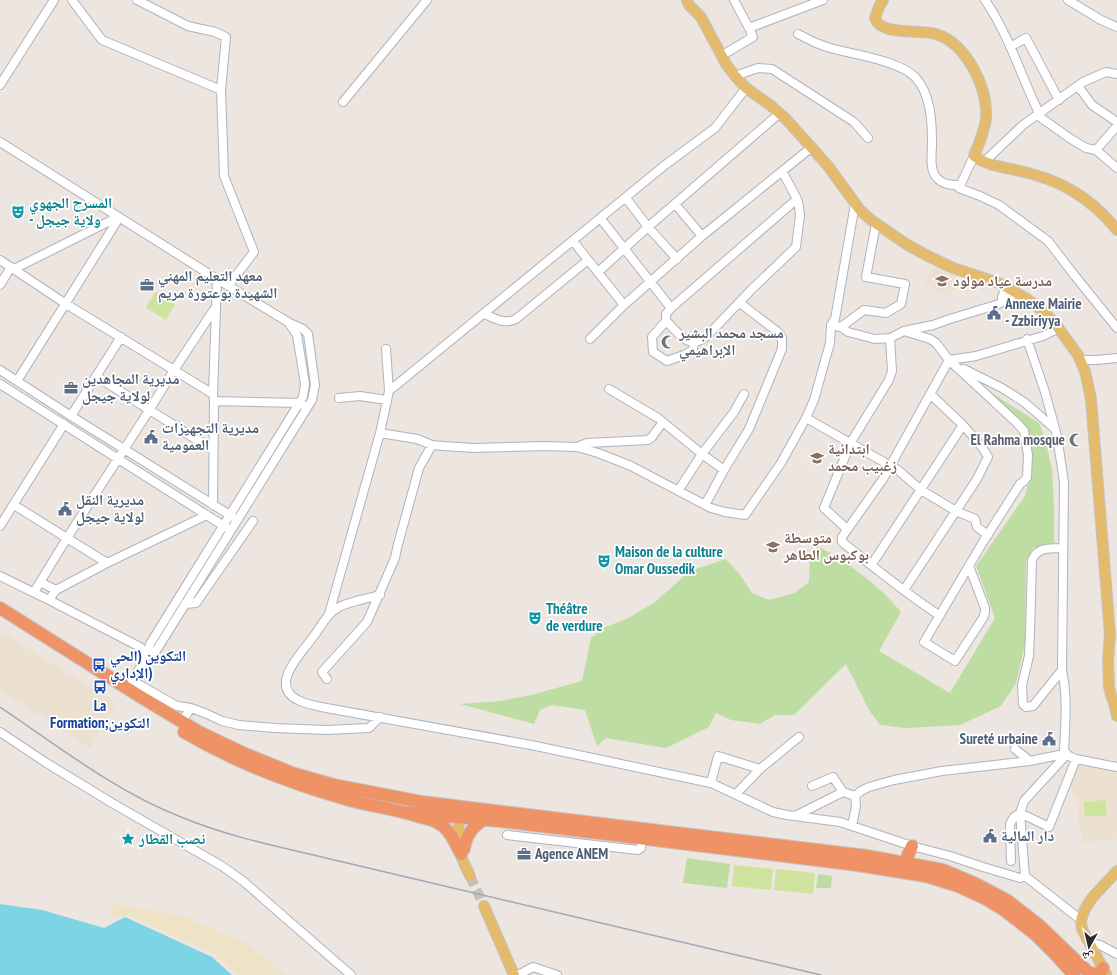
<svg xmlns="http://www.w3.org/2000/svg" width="1117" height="975" font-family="'PT Sans Narrow','Noto Naskh Arabic',sans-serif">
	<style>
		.education { fill: #ece0d1 }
		.green { fill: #bddda2 }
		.sand { fill: #eee3c6 }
		.pitch { fill: #cee39e }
		.water { fill: #7dd4e4 }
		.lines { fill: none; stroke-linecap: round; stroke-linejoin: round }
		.major-tunnel { stroke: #c6c0bc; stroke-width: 10; stroke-dasharray: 10 5; stroke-linecap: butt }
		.minor-casing { stroke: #b0b3bb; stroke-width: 10 }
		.major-casing { stroke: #c4c4c4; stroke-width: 12 }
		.highway-casing { stroke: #c4c4c4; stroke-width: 14 }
		.minor { stroke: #fff; stroke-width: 8 }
		.major { stroke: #e4bb6d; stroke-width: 10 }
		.highway { stroke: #ef9367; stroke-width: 12 }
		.rail { stroke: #a3a7b4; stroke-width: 1.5 }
		.labels { text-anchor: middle; stroke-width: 3.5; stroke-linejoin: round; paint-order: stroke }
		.culture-label { font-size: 15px; font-weight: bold; fill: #0d838f; stroke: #fff; text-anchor: start }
		.service-label { font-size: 15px; font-weight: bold; fill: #4e5e75; stroke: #fff; text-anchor: start }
		.education-label { font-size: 15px; font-weight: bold; fill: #785e54; stroke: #fff; text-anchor: start }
		.worship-label { font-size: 15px; font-weight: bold; fill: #5b616d; stroke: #fff; text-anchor: start }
		.transit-label { font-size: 15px; font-weight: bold; fill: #164399; stroke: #fff; text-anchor: start }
	</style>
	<rect width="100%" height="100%" fill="#ece5e0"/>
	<path class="education" d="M934,265L960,277L950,297L924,285Z
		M0,631L116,703L90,748L0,690Z
		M1083,764L1117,772V839L1082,843L1076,797H1073L1071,783L1077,767Z"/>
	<path class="green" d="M982,387L1039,423L1046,443L1052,469L1054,508V543L1033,548L1026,561L1025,644L1016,683L1001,706L960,725L906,728L880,725L869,710L846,664L794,715H775L760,724L731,720L716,713L709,727L666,748L606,738L597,746L585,710L552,705L540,710L534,724L460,704L501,701L531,695L582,681L591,638L604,628L628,618L655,602L690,571L726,559L741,576L752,593L769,600L795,593L809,582L810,557L817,546C847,562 879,585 901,612L879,651L950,693L995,618L976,566L1025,496L1030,476L1029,430Z
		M687,858L730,864L727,888L683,883Z
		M818,874L832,876L831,888H816Z"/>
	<path class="sand" d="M110,903L180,915L248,944L286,975H239L215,954L127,915L113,917Z"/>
	<path class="pitch" d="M155,292L175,304L166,320L146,308Z
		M1105,800L1107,815L1085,817L1084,802Z
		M734,865L773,869L771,890L732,886Z
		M776,869L815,873L813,894L774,890Z"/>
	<path class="water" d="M0,904L42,910L104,928L125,917L212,957L232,975H0Z"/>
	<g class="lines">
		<path class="major-tunnel" d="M470,876L484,906"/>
		<g class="minor-casing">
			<path id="minor" d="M72,0L102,40L221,90L224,176L254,252L228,286
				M137,0L188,26L215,32L226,37L221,90
				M734,0L749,28
				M985,0C1009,35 1021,76 1039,113
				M1068,0L1101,20L1117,27
				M798,34L816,43L827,47C849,54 899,60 915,77C931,94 932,121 932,143C932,154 929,170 937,178C943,185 952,185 960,185
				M1010,47L1026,38L1059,100
				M721,56L753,37L749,28L823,0
				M735,76L758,68L772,69L854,122L868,138
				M0,85L54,0
				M1078,86L1092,105L1117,122
				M343,102L427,0
				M1037,115L1071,139L1086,148L1096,150L1117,168
				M0,142L217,279L213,394L214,401L213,505
				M1096,150L1117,126
				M974,156L959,188L980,196L999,205L1048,241L1075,276L1117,328
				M984,162L1023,125L1083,82L1106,72L1117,74
				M782,171L797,199L799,206L800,215L796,247L752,289L707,336C688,351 680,334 666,321V314L671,308L797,199
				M626,198L648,227L677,259
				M675,204L702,236
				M601,219L671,308
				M573,241L624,305L702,236L812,147
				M0,260L66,304L213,394
				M14,269L118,217
				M598,272L648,227L780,113
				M0,285L11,267
				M1006,301L1016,292
				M484,314C495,318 504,325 516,319L588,260
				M666,321L652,337L653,352L667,361L684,355L693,350L694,343
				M831,325L841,327L848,332L875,339L890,338L904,331L933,325L950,319L999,304L1002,302V297L1006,286
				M841,327L864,310L886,313L901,304L905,284L866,277L876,224
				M904,331L930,339L936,343L949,360L1017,423L1024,431L1028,455L1027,477L1024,481L1020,484L983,542L924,642L955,661L983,618L985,612V608L969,566
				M590,339L624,305
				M1027,339L1045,392L1057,436L1064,482L1062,670C1068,697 1065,726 1064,754
				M386,349L389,391
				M949,360L976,356L1043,336L1059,328
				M1081,360H1097L1117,358
				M964,369L1002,388L1024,402L1054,428
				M0,370L71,416L233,517
				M96,376L213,450
				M17,381L119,218
				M0,384L227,528
				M609,389L658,418L702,454L724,470
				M339,398L360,396L387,400
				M214,401L300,403L303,405
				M71,416L121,337
				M806,418L898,470L921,490L956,511L975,519L977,527L988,535
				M380,433L417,439L432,445L443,446L473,448L544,446L577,447L598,453L631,466L711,508L725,512L745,515L781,463L806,418L814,400L830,343L831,325L835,319L855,204
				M577,447L587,443L648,440L652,437L663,422
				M678,491L702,454L734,412L744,394
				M14,505L107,563
				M705,505L724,470L749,429L782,349V338L779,333L740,303
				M0,526L64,424
				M847,529L824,508L851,442L889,380L892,371L890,338
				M872,564L963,425
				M0,576L49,600L140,647L147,655
				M40,582L56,590
				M904,590L977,479L988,457L982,447L963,425L930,394
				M34,592L67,538L150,409L174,370L215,308
				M380,595C369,598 348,602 339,607C327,613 321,627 313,637C302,653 268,685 298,700C305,704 314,705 321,707L531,745L711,783L773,812L787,815L840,822L912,846L950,856L983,867L1020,878L1025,876
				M49,600L56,590L107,563L207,515
				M185,604L196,603L253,521
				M329,614L380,433L389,391L665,165L715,128L746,88
				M939,615C905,593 874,567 842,542V537L883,479L949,360
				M147,655L156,651L312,400L315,385L308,334L303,329L288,322L217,279
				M1062,670L1033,706L1026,707L1023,704L1022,685L1029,656L1030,632L1032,560C1038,546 1049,549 1063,548
				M327,679L322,672L367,622L395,558L397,548L419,468L432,445
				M133,681L177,706L191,708
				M128,689L147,655L150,644L303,397L305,384L297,335L288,322
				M182,721L191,708L207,714L222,721L239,725L275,728L327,730L369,728L380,717
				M0,732L45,762L112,803L222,866L243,881L351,975
				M1015,749L1030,761
				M1067,754L1024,801L1020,813L1025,876L1081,920
				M711,783L718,756L760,769
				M812,786L833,777L843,792
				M736,794L760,769L799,737
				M1020,813L1049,827L1076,759
				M795,816L843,792L855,796
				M852,826L856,806L855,796L861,791L869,787L894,780L942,771L1030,761L1064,754L1076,759L1117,767
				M507,835L638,850L641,848L642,839
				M1011,861L1010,824L1014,817L1020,813
				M1089,943L1100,945L1117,954
				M518,975L533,967L557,975"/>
		</g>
		<g class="major-casing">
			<path id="major" d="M687,0L689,5L701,17L726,64L735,76L746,88L770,105L786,119L828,166L860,210L871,220L906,244L926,255L953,268L999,283L1027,299L1040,309L1054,322L1078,355L1085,371L1091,399L1110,634L1108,660L1109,687L1111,695L1114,703L1117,716
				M883,0L879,7L875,18C880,36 921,29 936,34C967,44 988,88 986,118C985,130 978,146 974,156C988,166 1003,167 1020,171C1061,180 1090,197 1117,230
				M464,812C455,817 459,846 461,855C463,862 467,869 470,876
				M484,906L514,975
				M1106,974L1082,929L1081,920L1085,909L1092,898L1117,871"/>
		</g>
		<g class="highway-casing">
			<path id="highway" d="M0,608L141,697L199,732L243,753L292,773L334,785L422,802L867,856L943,870L976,884L1008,901L1040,926L1091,975
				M184,732C235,762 292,784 349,800C372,806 395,809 417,816C424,818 432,819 438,823C450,829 455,843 461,854
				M403,812L500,821L857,865L926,876L958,886L986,899L1004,910L1036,935L1054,953L1074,975
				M464,849C466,836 472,826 484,820
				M905,862L912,846
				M1089,973L1098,974L1101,972L1103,968"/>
		</g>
		<use href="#minor" class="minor"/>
		<use href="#major" class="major"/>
		<use href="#highway" class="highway"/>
		<path class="rail" d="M0,707C58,746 115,791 181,817C222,834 265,844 309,854L821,975"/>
	</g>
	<defs>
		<g id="theatre-bare" transform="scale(1.08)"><path d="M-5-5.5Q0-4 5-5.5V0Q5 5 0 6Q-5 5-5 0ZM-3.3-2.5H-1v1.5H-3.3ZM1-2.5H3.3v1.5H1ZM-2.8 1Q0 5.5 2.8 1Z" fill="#0f9aa8" stroke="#fff" stroke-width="2.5" paint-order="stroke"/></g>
		<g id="school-bare" transform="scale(1.08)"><path d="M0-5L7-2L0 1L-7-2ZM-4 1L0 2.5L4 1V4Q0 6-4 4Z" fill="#8d6e63" stroke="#fff" stroke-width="2.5" paint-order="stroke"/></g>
		<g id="office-bare" transform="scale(1.08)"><path d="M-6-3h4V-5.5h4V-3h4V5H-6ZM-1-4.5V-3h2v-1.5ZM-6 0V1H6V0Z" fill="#5c6f8a" stroke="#fff" stroke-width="2.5" paint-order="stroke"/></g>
		<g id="civic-bare" transform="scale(1.08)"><path d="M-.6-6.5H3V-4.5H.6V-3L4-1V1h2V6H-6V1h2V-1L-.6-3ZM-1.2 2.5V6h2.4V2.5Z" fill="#5c6f8a" stroke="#fff" stroke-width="2.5" paint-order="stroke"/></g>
		<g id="mosque-bare" transform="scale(1.08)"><path d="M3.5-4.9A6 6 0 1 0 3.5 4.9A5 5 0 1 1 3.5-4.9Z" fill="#6b7280" stroke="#fff" stroke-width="2.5" paint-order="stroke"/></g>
		<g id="bus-bare" transform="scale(1.08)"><path d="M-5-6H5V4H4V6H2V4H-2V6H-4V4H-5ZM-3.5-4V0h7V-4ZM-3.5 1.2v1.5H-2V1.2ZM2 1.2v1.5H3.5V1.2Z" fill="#1a4fb4" stroke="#fff" stroke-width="2.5" paint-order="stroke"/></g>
		<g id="sight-bare" transform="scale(1.08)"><path d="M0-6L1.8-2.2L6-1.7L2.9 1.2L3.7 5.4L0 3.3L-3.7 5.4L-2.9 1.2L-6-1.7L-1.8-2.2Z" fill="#0f9aa8" stroke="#fff" stroke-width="2.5" paint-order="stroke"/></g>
	</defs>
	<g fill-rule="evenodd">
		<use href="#theatre-bare" x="18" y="212"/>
		<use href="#school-bare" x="942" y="281"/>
		<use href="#office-bare" x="147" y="285"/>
		<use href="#civic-bare" x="994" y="313"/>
		<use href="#mosque-bare" x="668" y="342"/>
		<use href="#office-bare" x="71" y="388"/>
		<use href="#civic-bare" x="151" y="437"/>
		<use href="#mosque-bare" x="1076" y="440"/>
		<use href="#school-bare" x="817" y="458"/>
		<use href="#civic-bare" x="65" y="509"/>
		<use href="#school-bare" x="773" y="547"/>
		<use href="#theatre-bare" x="604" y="561"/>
		<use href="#theatre-bare" x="535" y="618"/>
		<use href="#bus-bare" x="99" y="665"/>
		<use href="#bus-bare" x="100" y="687"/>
		<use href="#civic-bare" x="1049" y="739"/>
		<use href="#civic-bare" x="990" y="836"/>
		<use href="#sight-bare" x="128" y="839"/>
		<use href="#office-bare" x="524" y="854"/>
	</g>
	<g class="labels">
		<g class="culture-label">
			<text x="29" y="208">المسرح الجهوي<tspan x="29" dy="17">- ولاية جيجل</tspan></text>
			<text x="615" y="557">Maison de la culture<tspan x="615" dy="17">Omar Oussedik</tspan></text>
			<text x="546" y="614">Théâtre<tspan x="546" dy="17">de verdure</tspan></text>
			<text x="139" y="844">نصب القطار</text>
		</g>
		<g class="service-label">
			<text x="158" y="281">معهد التعليم المهني<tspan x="158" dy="17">الشهيدة بوعتورة مريم</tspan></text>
			<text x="1005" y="309">Annexe Mairie<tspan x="1005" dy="17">- Zzbiriyya</tspan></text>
			<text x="82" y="384">مديرية المجاهدين<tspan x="82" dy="17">لولاية جيجل</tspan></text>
			<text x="162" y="433">مديرية التجهيزات<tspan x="162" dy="17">العمومية</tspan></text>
			<text x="76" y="505">مديرية النقل<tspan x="76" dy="17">لولاية جيجل</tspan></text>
			<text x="1038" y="744" text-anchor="end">Sureté urbaine</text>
			<text x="1001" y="841">دار المالية</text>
			<text x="535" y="859">Agence ANEM</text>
		</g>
		<g class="education-label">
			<text x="953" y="286">مدرسة عياد مولود</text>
			<text x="828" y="454">ابتدائية<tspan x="828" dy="17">زغبيب محمد</tspan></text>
			<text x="784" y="543">متوسطة<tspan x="784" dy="17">بوكبوس الطاهر</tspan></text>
		</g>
		<g class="worship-label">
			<text x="679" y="338">مسجد محمد البشير<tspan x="679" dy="17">الإبراهيمي</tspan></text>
			<text x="1065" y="445" text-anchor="end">El Rahma mosque</text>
		</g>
		<g class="transit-label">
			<text x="110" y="661">التكوين (الحي<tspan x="110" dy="17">الإداري)</tspan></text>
			<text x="100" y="711" text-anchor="middle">La<tspan x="100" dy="17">Formation;التكوين</tspan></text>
		</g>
	</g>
	<g transform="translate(1089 947) rotate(188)" stroke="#ffffff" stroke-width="3" paint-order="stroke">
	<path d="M0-3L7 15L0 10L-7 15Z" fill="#2c2c2c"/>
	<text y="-6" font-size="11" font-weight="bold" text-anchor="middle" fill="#2c2c2c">ش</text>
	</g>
</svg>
